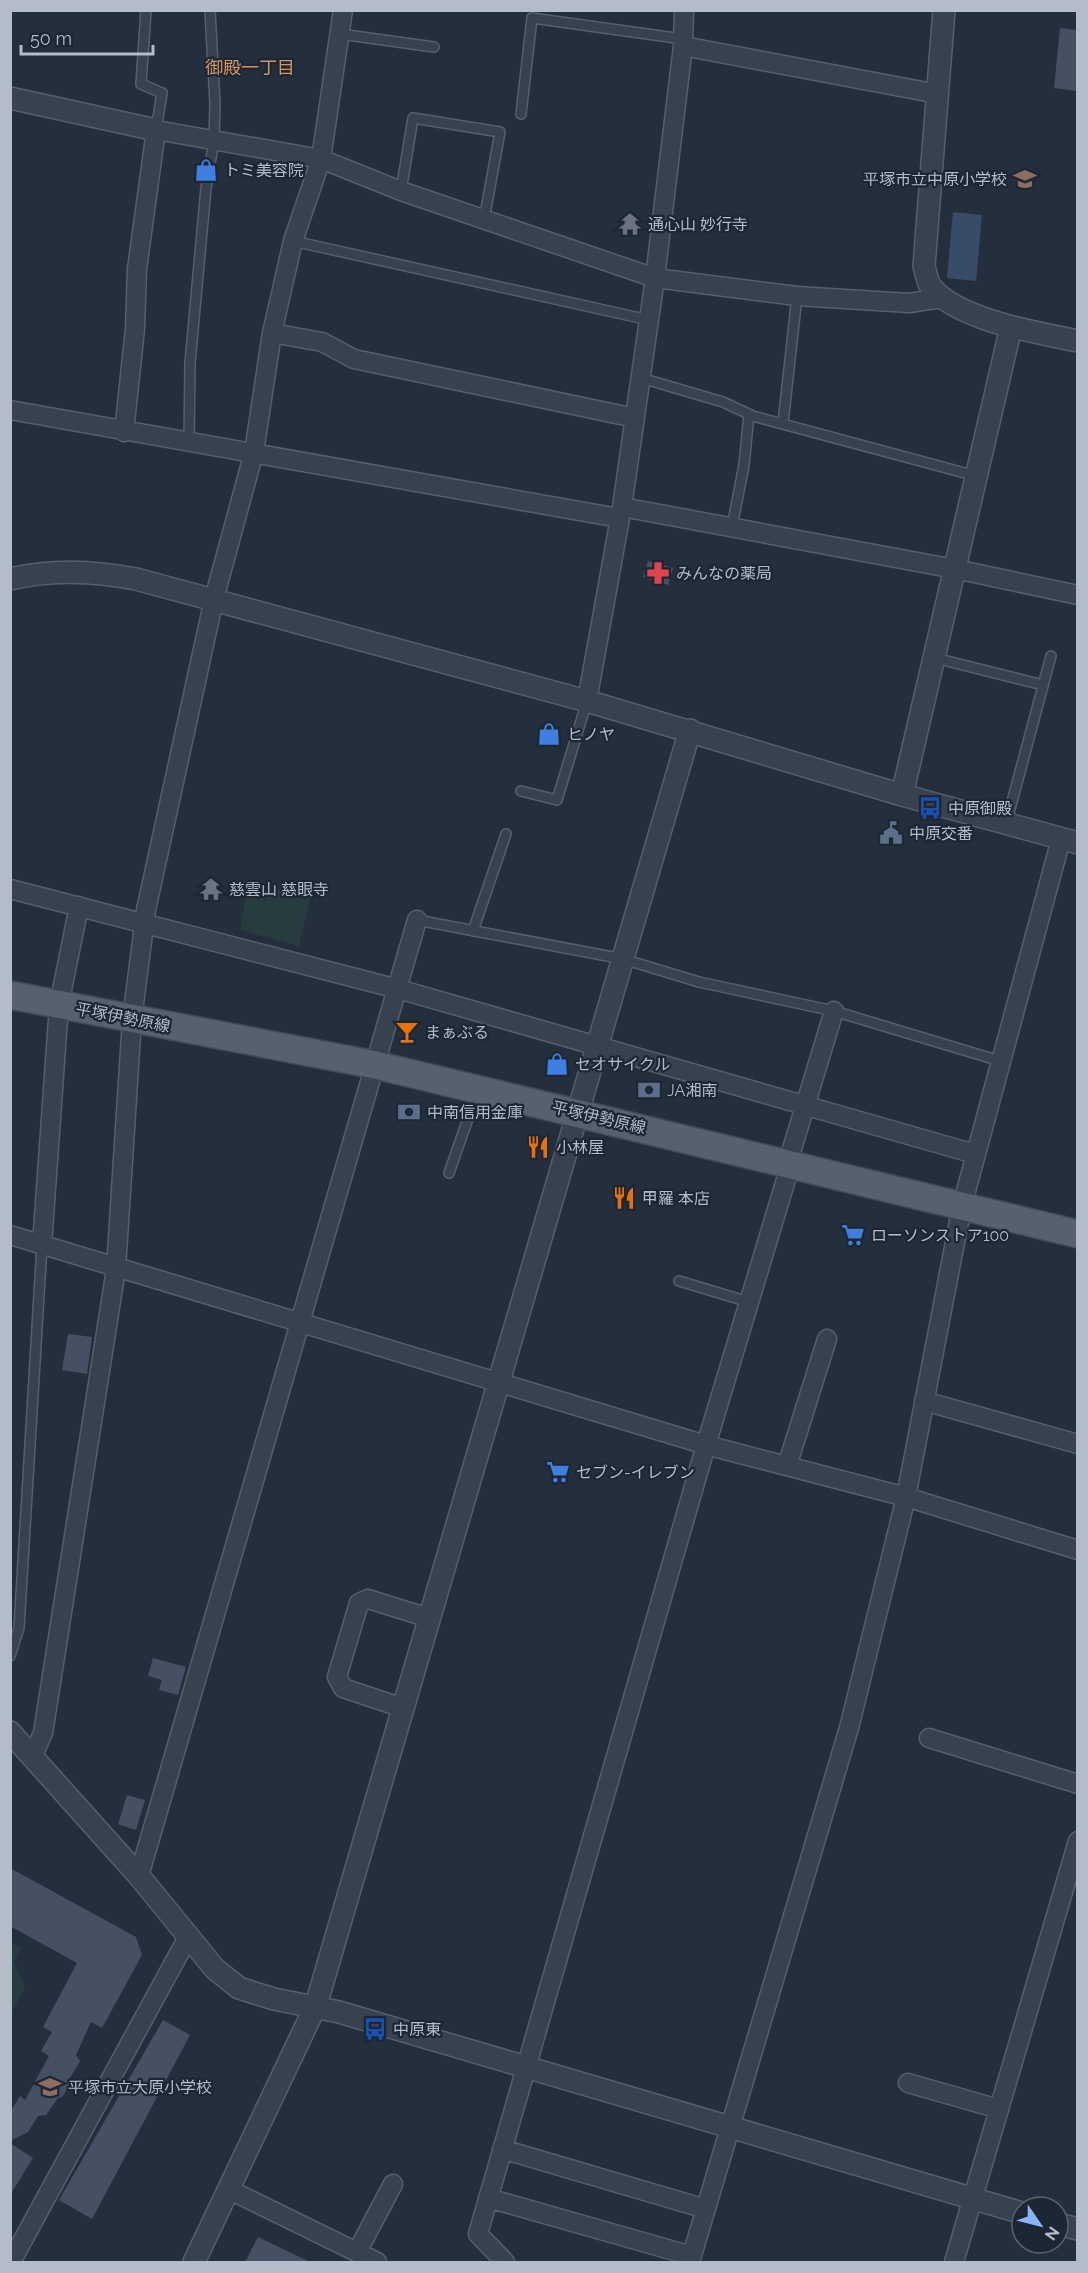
<svg xmlns="http://www.w3.org/2000/svg" width="1088" height="2273" font-family="Raleway,'Noto Sans JP',sans-serif">
	<style>
		.green { fill: #263c3f }
		.water { fill: #394c67 }
		.building { fill: #455162 }
		.lines { fill: none; stroke-linecap: round; stroke-linejoin: round }
		.service-casing { stroke: #565f6c; stroke-width: 12 }
		.minor-casing { stroke: #565f6c; stroke-width: 21 }
		.tertiary-casing { stroke: #565f6c; stroke-width: 24 }
		.primary-casing { stroke: #414a57; stroke-width: 30 }
		.service { stroke: #38414e; stroke-width: 9 }
		.minor { stroke: #38414e; stroke-width: 18 }
		.tertiary { stroke: #38414e; stroke-width: 21 }
		.primary { stroke: #56606e; stroke-width: 27 }
		.labels { text-anchor: middle; stroke-width: 4.5; stroke-linejoin: round; paint-order: stroke }
		.poi-label { font-size: 16px; fill: #b4bcc9; stroke: #1d2633; text-anchor: start }
		.street-label { font-size: 16px; fill: #b4bcc9; stroke: #1d2633 }
		.neighbourhood-label { font-size: 18px; fill: #d59563; stroke: #1d2633 }
	</style>
	<rect width="100%" height="100%" fill="#242f3e"/>
	<path class="green" d="M248,881L310,898L299,946L240,930Z
		M11,1943L21,1948L14,1962L25,1987L11,2014Z"/>
	<path class="water" d="M953,212L982,215L976,281L947,278Z"/>
	<path class="building" d="M1060,28L1077,30V91L1054,88Z
		M648,561L673,568L668,585L643,577Z
		M68,1334L92,1337L87,1374L62,1370Z
		M153,1658L186,1667L178,1695L159,1690L162,1680L148,1676Z
		M127,1795L145,1800L136,1830L118,1824Z
		M10,1868L136,1937L142,1955L102,2028L91,2022L76,2055L80,2061L68,2081L70,2085L62,2097L58,2098L46,2115L38,2116L28,2132L10,2141V2112L20,2096L25,2100L49,2056L41,2051L52,2032L43,2027L77,1963L10,1926Z
		M163,2020L190,2035L92,2219L59,2200Z
		M10,2143L33,2158L10,2195Z
		M258,2237L310,2262H245Z"/>
	<g class="lines">
		<g class="service-casing">
			<path id="service" d="M146,10L141,84L162,93L156,130
				M340,34L434,47
				M521,114L532,18L683,39
				M401,191L413,118L500,132L484,220
				M293,241L649,320
				M641,378L723,402L753,416L976,476
				M783,423L797,296
				M189,444L190,363L206,188L214,140L215,104L210,10
				M732,527L744,465L749,414
				M935,658L1043,685
				M521,791L557,800L587,701
				M1006,824L1051,656
				M417,920L623,959L699,982L834,1011L1000,1061
				M473,931L506,834
				M449,1173L477,1093
				M679,1281L749,1302
				M10,1656L19,1628L42,1245"/>
		</g>
		<g class="minor-casing">
			<path id="minor" d="M683,46L938,94
				M272,333L322,342L354,359L635,418
				M10,410L619,518
				M124,432L135,329L137,269L156,130L321,159L401,191L655,278L797,296L909,303L942,298
				M622,507L955,569L1078,595
				M587,701L622,507L655,278L683,46L684,10
				M10,889L398,989L975,1154
				M788,1162L834,1011
				M10,1235L706,1445L906,1497L1078,1550
				M42,1245L59,1005L79,906
				M924,1401L1078,1444
				M787,1466L827,1339
				M403,1708L343,1688L337,1677L359,1603L368,1599L429,1618
				M929,1738L1078,1784
				M33,1755L43,1733L116,1269L132,1019L146,910L214,599L254,452L272,333L293,241L321,159L343,10
				M139,1876L417,920
				M908,2083L999,2109
				M502,2149L706,2209
				M230,2190L377,2262
				M488,2198L692,2256
				M357,2252L393,2184
				M11,2262L188,1937
				M505,2262L478,2234L706,1445L791,1163
				M690,2262L849,1728L906,1497L962,1206L1061,839
				M954,2262L1078,1841"/>
		</g>
		<g class="tertiary-casing">
			<path id="tertiary" d="M944,10L924,266C926,272 927,282 931,287C958,320 1038,333 1078,341
				M10,98L156,130
				M10,579C53,569 92,571 136,579L587,701L902,795L1078,843
				M902,795L1011,327
				M10,1732L139,1876L215,1969L239,1988L274,1999L339,2012L1022,2213
				M1058,2224L1078,2229
				M194,2262L316,2005L690,730"/>
		</g>
		<g class="primary-casing">
			<path id="primary" d="M10,995L376,1065L1078,1234"/>
		</g>
		<use href="#service" class="service"/>
		<use href="#minor" class="minor"/>
		<use href="#tertiary" class="tertiary"/>
		<use href="#primary" class="primary"/>
	</g>
	<defs>
		<g id="shop-bare" transform="scale(1.8)"><path d="M-5-2.5h2.3a2.7 3.5 0 0 1 5.4 0H5L5.5 6h-11ZM-1.5-2.5h3a1.5 2.3 0 0 0-3 0Z" fill="#3f7fe0" stroke="#1d2633" stroke-width="2.5" paint-order="stroke"/></g>
		<g id="school-bare" transform="scale(1.8)"><path d="M0-5L7-2L0 1L-7-2ZM-4 1L0 2.5L4 1V4Q0 6-4 4Z" fill="#8d6e63" stroke="#1d2633" stroke-width="2.5" paint-order="stroke"/></g>
		<g id="temple-bare" transform="scale(1.8)"><path d="M0-6L5-2H3V0L6.5 2.5H4V6H1.5V3h-3V6H-4V2.5H-6.5L-3 0V-2H-5Z" fill="#6b7280" stroke="#1d2633" stroke-width="2.5" paint-order="stroke"/></g>
		<g id="pharmacy-bare" transform="scale(1.8)"><path d="M-2-6h4v4h4v4h-4v4h-4v-4h-4v-4h4Z" fill="#e0444e" stroke="#1d2633" stroke-width="2.5" paint-order="stroke"/></g>
		<g id="bus-bare" transform="scale(1.8)"><path d="M-5-6H5V4H4V6H2V4H-2V6H-4V4H-5ZM-3.5-4V0h7V-4ZM-3.5 1.2v1.5H-2V1.2ZM2 1.2v1.5H3.5V1.2Z" fill="#1a4fb4" stroke="#1d2633" stroke-width="2.5" paint-order="stroke"/></g>
		<g id="civic-bare" transform="scale(1.8)"><path d="M-.6-6.5H3V-4.5H.6V-3L4-1V1h2V6H-6V1h2V-1L-.6-3ZM-1.2 2.5V6h2.4V2.5Z" fill="#5c6f8a" stroke="#1d2633" stroke-width="2.5" paint-order="stroke"/></g>
		<g id="bar-bare" transform="scale(1.8)"><path d="M-6-5H6L.8 .8V4.5H3.5V6h-7V4.5H-.8V.8Z" fill="#e8710a" stroke="#1d2633" stroke-width="2.5" paint-order="stroke"/></g>
		<g id="bank-bare" transform="scale(1.8)"><path d="M-6-4H6V4H-6ZM0-2.3a2.3 2.3 0 1 0 0 4.6a2.3 2.3 0 1 0 0-4.6Z" fill="#5c6f8a" stroke="#1d2633" stroke-width="2.5" paint-order="stroke"/></g>
		<g id="restaurant-bare" transform="scale(1.8)"><path d="M-5-6h1v4h1v-4h1v4h1v-4h1v5L-1.5 .5V6h-2V.5L-5-1ZM5-6V6H3V1.5H1.5Q1.5-4 5-6Z" fill="#e8710a" stroke="#1d2633" stroke-width="2.5" paint-order="stroke"/></g>
		<g id="supermarket-bare" transform="scale(1.8)"><path d="M-6-5.5h2.5l.6 2H6L4.5 2H-2.5L-4.4-4H-6ZM-1.5 3.2a1.3 1.3 0 1 0 .1 0ZM3 3.2a1.3 1.3 0 1 0 .1 0Z" fill="#3f7fe0" stroke="#1d2633" stroke-width="2.5" paint-order="stroke"/></g>
	</defs>
	<g fill-rule="evenodd">
		<use href="#shop-bare" x="206" y="170"/>
		<use href="#school-bare" x="1025" y="179"/>
		<use href="#temple-bare" x="630" y="224"/>
		<use href="#pharmacy-bare" x="658" y="573"/>
		<use href="#shop-bare" x="549" y="734"/>
		<use href="#bus-bare" x="930" y="808"/>
		<use href="#civic-bare" x="891" y="833"/>
		<use href="#temple-bare" x="211" y="889"/>
		<use href="#bar-bare" x="407" y="1032"/>
		<use href="#shop-bare" x="557" y="1064"/>
		<use href="#bank-bare" x="649" y="1090"/>
		<use href="#bank-bare" x="409" y="1112"/>
		<use href="#restaurant-bare" x="538" y="1147"/>
		<use href="#restaurant-bare" x="624" y="1198"/>
		<use href="#supermarket-bare" x="853" y="1235"/>
		<use href="#supermarket-bare" x="558" y="1472"/>
		<use href="#bus-bare" x="375" y="2029"/>
		<use href="#school-bare" x="50" y="2087"/>
	</g>
	<g class="labels">
		<g class="poi-label">
			<text x="224" y="176">トミ美容院</text>
			<text x="1007" y="185" text-anchor="end">平塚市立中原小学校</text>
			<text x="648" y="230">通心山 妙行寺</text>
			<text x="676" y="579">みんなの薬局</text>
			<text x="567" y="740">ヒノヤ</text>
			<text x="948" y="814">中原御殿</text>
			<text x="909" y="839">中原交番</text>
			<text x="229" y="895">慈雲山 慈眼寺</text>
			<text x="425" y="1038">まぁぶる</text>
			<text x="575" y="1070">セオサイクル</text>
			<text x="667" y="1096">JA湘南</text>
			<text x="427" y="1118">中南信用金庫</text>
			<text x="556" y="1153">小林屋</text>
			<text x="642" y="1204">甲羅 本店</text>
			<text x="871" y="1241">ローソンストア100</text>
			<text x="576" y="1478">セブン-イレブン</text>
			<text x="393" y="2035">中原東</text>
			<text x="68" y="2093">平塚市立大原小学校</text>
		</g>
		<g class="street-label">
			<text transform="translate(123 1017) rotate(11)" y="6">平塚伊勢原線</text>
			<text transform="translate(599 1117) rotate(13)" y="6">平塚伊勢原線</text>
		</g>
		<g class="neighbourhood-label">
			<text x="250" y="74">御殿一丁目</text>
		</g>
	</g>
	<rect width="1088" height="2273" fill="none" stroke="#b4bcc9" stroke-width="24"/>
	<g transform="translate(1040 2225) rotate(125)"><circle r="28" fill="#1d2633" stroke="#59626f" stroke-width="1.5"/>
	<path d="M0-4.5L10 22L0 15L-10 22Z" fill="#8ab4f8"/>
	<text y="-9" font-size="16" font-weight="bold" text-anchor="middle" fill="#b4bcc9">N</text>
	</g>
	<path d="M21 45v9h132v-9" fill="none" stroke="#b4bcc9" stroke-width="3"/>
	<text x="30" y="45" font-size="18" fill="#b4bcc9" stroke="#1d2633" stroke-width="4.5" paint-order="stroke">50 m</text>
</svg>
